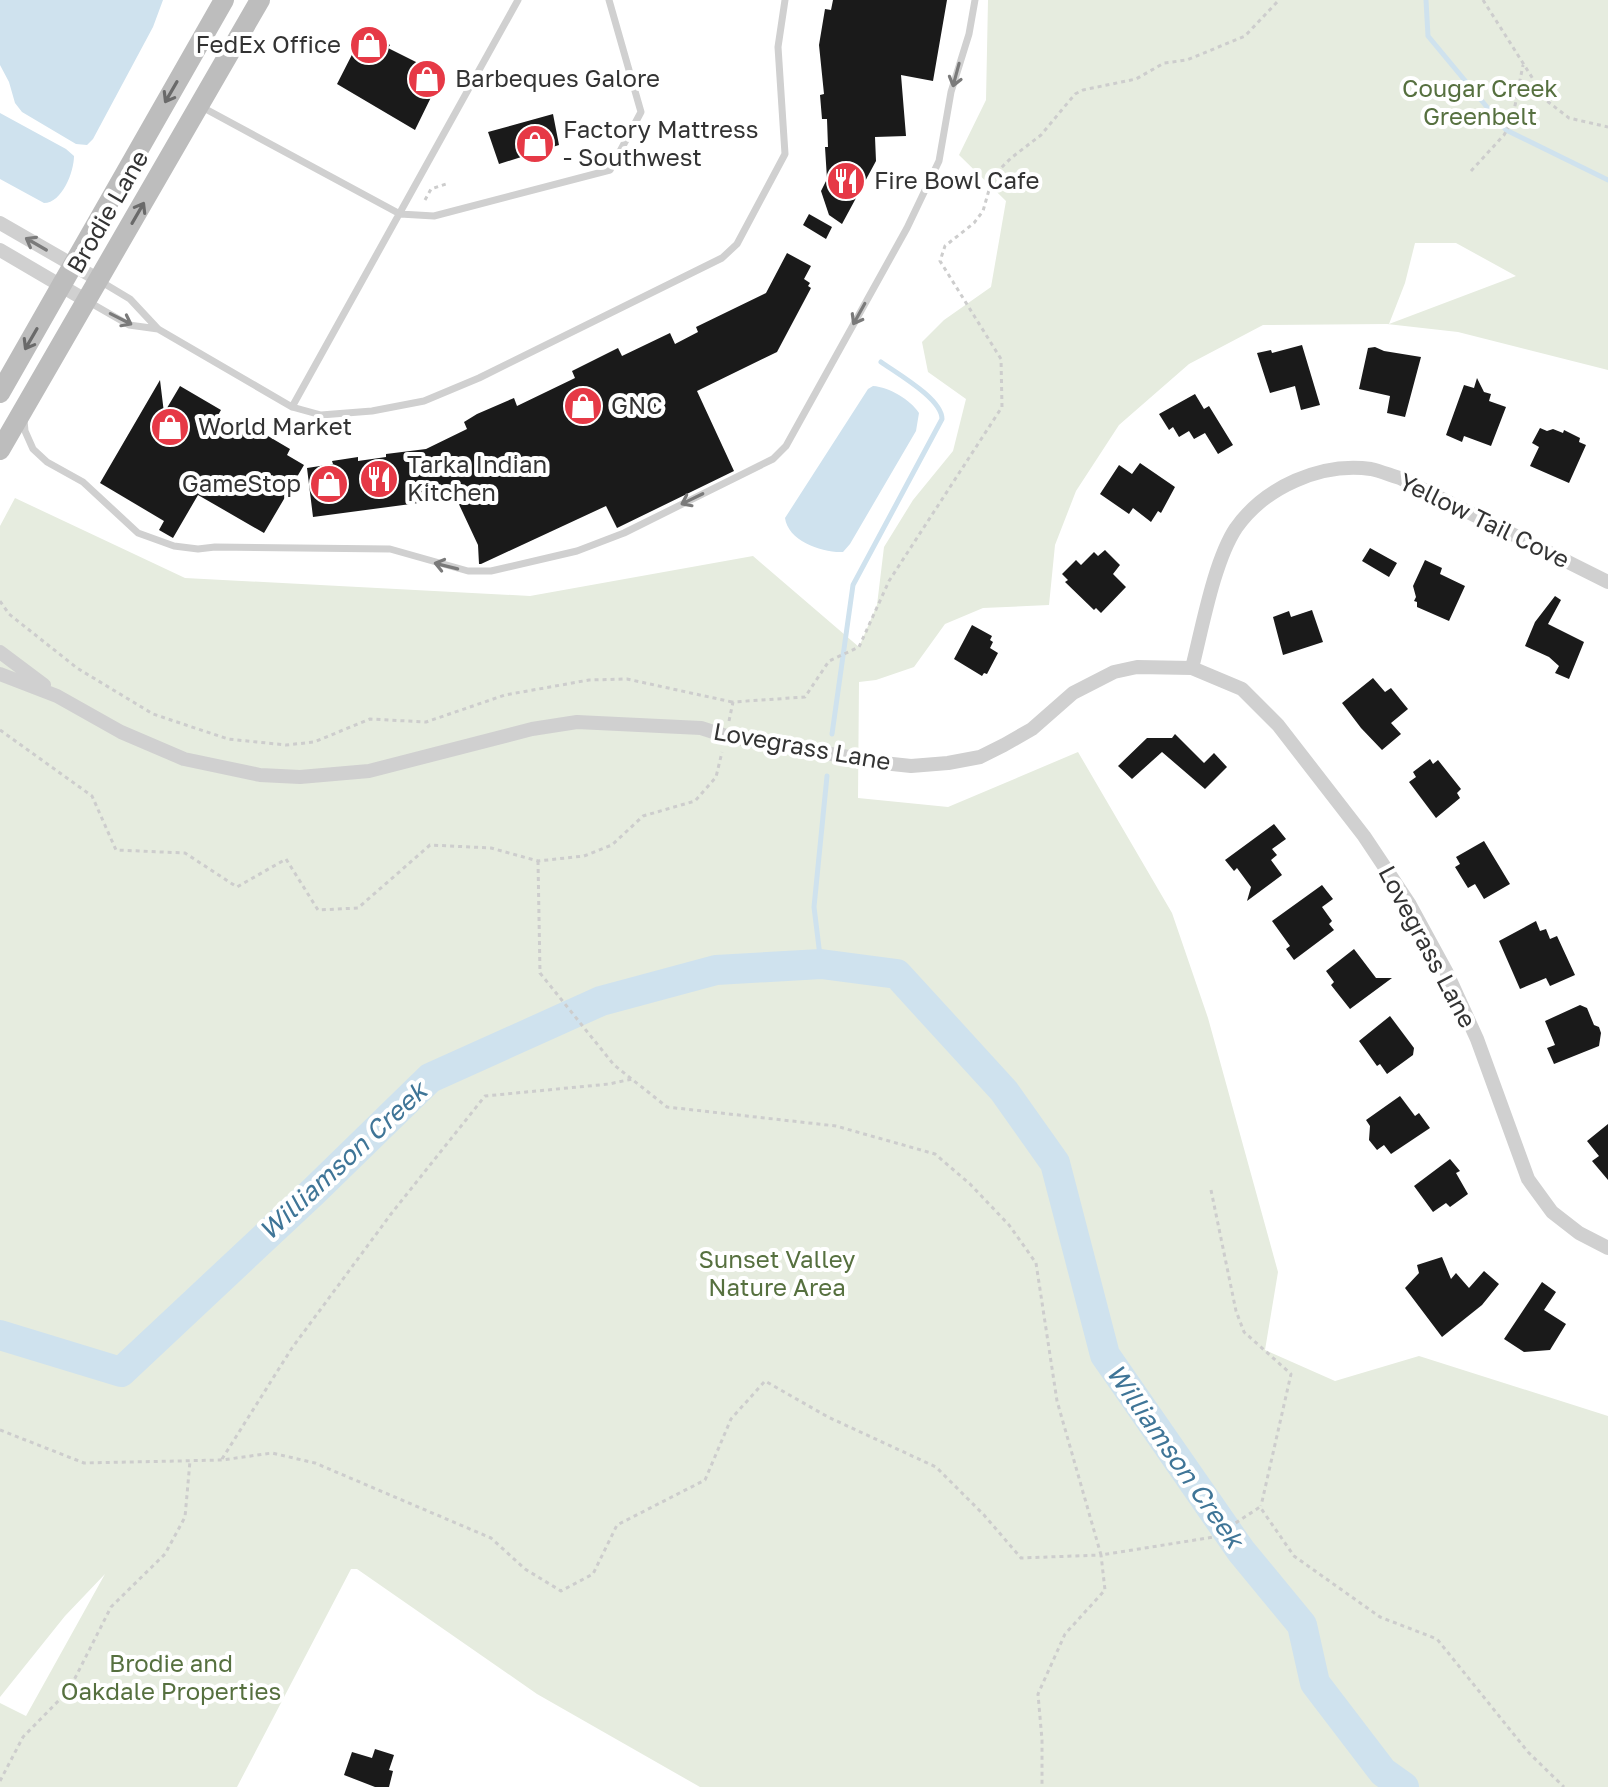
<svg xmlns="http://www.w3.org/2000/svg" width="1608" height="1787" font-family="'Golos Text',sans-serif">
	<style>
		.green { fill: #e6ecdf; fill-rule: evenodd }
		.water { fill: #cfe2ee }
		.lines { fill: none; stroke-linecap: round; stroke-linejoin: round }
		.stream { stroke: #cfe2ee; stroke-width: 5 }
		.river { stroke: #cfe2ee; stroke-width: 30 }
		.building { fill: #1a1a1a }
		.path { stroke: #cdcdcd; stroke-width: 3; stroke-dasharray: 4 4; stroke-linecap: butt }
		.service { stroke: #d0d0d0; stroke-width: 7 }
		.minor { stroke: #d0d0d0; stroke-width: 14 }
		.secondary { stroke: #bdbdbd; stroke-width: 20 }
		.oneway { stroke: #7a7a7a }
		.oneway2 { stroke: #6a6a6a }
		.labels { text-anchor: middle; stroke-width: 8; stroke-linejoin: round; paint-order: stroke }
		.poi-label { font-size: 24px; fill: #333; stroke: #fff; text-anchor: start }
		.park-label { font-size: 24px; fill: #56703f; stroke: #fff }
		.street-label { font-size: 24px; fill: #333; stroke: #fff }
		.water-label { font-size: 26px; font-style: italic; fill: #3f7597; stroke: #fff }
	</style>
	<rect width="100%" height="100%" fill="#fff"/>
	<path class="green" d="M988,0H1608V370L1458,332L1387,324L1263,325L1189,364L1119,425L1076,491L1055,545L1049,605L983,608L945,624L914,667L876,680L859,682L858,798L948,807L1078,752L1172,913L1208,1018L1278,1272L1265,1350L1335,1381L1419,1356L1608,1416V1787H700L537,1694L357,1569H351L237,1787H0V1703L26,1716L105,1574L65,1616L0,1697V526L15,498L185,578L530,596L753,556L859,647L877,605L884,547L913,500L953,451L966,399L928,372L922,342L944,320L991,287L1006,201L959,155L986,100ZM1415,243H1456L1516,276L1389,324L1405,283Z"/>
	<path class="water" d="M0,0H163L153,27L93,139L87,145L76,144L22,112L15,103L9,82L0,65Z
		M0,113L66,149L74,156C74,172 62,203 44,203L0,179Z
		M873,386C889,387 911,400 919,413L916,431L850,544L843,552C822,553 788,541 785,518L868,389Z"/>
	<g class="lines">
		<path class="stream" d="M1426,0L1428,36L1506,130L1608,180
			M832,734L853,585L942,419C942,399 898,374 881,362
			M821,964L814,907L827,776"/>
		<path class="river" d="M0,1335L121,1372L313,1192L430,1078L601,1001L716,970L821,964L897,974L1004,1091L1055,1163L1105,1355L1241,1551L1302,1625L1315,1683L1383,1772L1404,1787"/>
	</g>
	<path class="building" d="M833,0H947L933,81L901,75L906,136L875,137L876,161L842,224L829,215L821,191L827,179L825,147H828L827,119H822L820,95L824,94L819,45L825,9L831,10Z
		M373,34L390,45L388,48L434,71L437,85L415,130L337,84L361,37Z
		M553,114L559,145L499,164L488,132Z
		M809,214L832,227L826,239L803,225Z
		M787,253L811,266L804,279L810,283L808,286L811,288L777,352L697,391L734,471L617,528L606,506L481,564H479L478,545L456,498L313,517L307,468L333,464L332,461L358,457V461L386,457V454L426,449L467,429L464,422L477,414L514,398L517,406L575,378L572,371L618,348L622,356L670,333L675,344L698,332L696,327L766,293Z
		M1302,345L1320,405L1301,410L1295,386L1270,393L1257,353L1271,350L1272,353Z
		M1375,347L1384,351L1421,357L1405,417L1387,413L1390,396L1359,389L1368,348Z
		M1477,378L1484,392L1491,394L1489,401L1506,407L1491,446L1464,436L1462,442L1446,435L1464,385L1474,388Z
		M160,380L164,413L180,386L221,410L217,417L251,437L256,429L290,449L287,455L304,465L264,533L198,495L173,538L159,530L164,521L100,483Z
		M1195,394L1204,409L1209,406L1233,445L1218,454L1205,433L1194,439L1189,431L1179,437L1173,427L1169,430L1159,414Z
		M1540,428L1547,431L1553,429L1563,433L1564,430L1580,438L1579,442L1586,445L1569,483L1530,466L1539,447L1532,443Z
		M1140,463L1175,487L1161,513L1158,511L1151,522L1133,508L1129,514L1100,494L1119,465L1132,474Z
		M1370,548L1397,563L1389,577L1362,561Z
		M1105,550L1120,565L1113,574L1126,587L1101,613L1096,608L1094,610L1065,582L1068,580L1062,574L1076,560L1081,565L1094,552L1098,556Z
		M1425,560L1442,568L1440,574L1465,586L1449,621L1417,607V602L1414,601L1416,597L1413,586Z
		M1555,596L1561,600L1548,624L1584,642L1569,679L1555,673L1559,666L1549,657L1525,646L1535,622Z
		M1312,610L1323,642L1283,655L1273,617L1289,611L1291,617Z
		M972,625L992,636L990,640L993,642L990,648L998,653L987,674L984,673L982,676L954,659Z
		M1373,678L1385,692L1391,688L1408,709L1391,723L1401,734L1382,750L1361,728L1342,703Z
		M1175,734L1204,763L1214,753L1227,767L1205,789L1162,752L1132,779L1118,766L1147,738H1172Z
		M1430,759L1433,764L1438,760L1461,789L1457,793L1460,798L1436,818L1409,782L1416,777L1413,772Z
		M1274,824L1286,839L1272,849L1277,855L1271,860L1282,875L1247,901L1251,887L1237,868L1234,871L1225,860Z
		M1484,841L1510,884L1484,899L1475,884L1468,888L1455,867L1460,864L1456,857Z
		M1322,885L1333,899L1322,907L1332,921L1329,924L1334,930L1294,960L1286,949L1290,946L1272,921Z
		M1536,921L1540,931L1546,929L1550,939L1557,936L1575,975L1550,986L1546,978L1520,989L1499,941Z
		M1354,949L1376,978H1392L1350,1009L1331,985L1334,982L1326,971Z
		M1580,1005L1587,1008L1594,1025L1599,1027L1601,1033L1599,1046L1554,1064L1547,1048L1555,1045L1545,1021Z
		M1390,1016L1414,1048L1413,1055L1387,1074L1380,1064L1377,1066L1359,1041Z
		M1400,1096L1415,1116L1419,1113L1430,1128L1391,1154L1384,1145L1377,1150L1369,1140L1370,1126L1366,1120Z
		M1608,1124V1180L1592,1161L1599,1156L1587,1141Z
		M1450,1159L1460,1171L1456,1173L1468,1194L1450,1207L1446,1203L1433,1212L1414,1186Z
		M1442,1257L1451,1279L1456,1273L1469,1288L1484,1271L1499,1284L1482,1305L1442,1337L1405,1288L1419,1273L1417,1265Z
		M1542,1282L1556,1292L1544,1310L1566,1324L1550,1350L1524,1352L1504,1339Z
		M375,1749L394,1755L389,1770L393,1771L389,1787H375L344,1775L352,1752L372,1758Z"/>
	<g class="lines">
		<path class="path" d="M1483,0L1547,101L1569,118L1608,127
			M1471,171L1504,135L1512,121L1523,65
			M425,200L431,189L449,183
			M0,601L9,614L77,668L153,714L228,739L286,745L314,742L370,719L426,722L505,695L589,680L627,679L732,702
			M729,721L733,702L805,697L829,661L859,647L889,581L1002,407L1001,359L940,261L945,246L974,223L983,211L993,176L1011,158L1041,135L1075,94L1083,90L1136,79L1164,63L1187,60L1245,36L1279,0
			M0,730L92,796L116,850L185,853L237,887L286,859L318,910L358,908L430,845L491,848L538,861L584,856L612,845L643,816L695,801L716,777L722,752
			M538,861L540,973L614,1065L667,1107L836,1126L935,1154L970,1184L1009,1225L1036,1263L1057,1401L1101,1555L1214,1537L1260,1507L1294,1556L1380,1617L1437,1639L1528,1752L1564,1787
			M1211,1190L1236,1311L1244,1332L1291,1374L1261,1506
			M0,1430L84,1463L222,1460L272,1453L315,1463L491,1538L525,1569L561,1591L593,1574L617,1525L705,1480L731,1419L765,1381L828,1417L936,1467L984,1515L1021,1558L1101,1555L1105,1590L1065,1634L1038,1694L1042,1740V1787
			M222,1459L292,1348L391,1214L485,1096L609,1084L632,1079
			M0,1781L23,1737L69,1690L111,1607L165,1554L185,1517L190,1461"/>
		<path class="service" d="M200,106L400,214L434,216L610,170L641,112L609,0
			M100,281L130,299L158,329L292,407L321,415L372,411L424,401L479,378L722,258L737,244L785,154L778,47L785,0
			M89,302L129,325L158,329
			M292,407L518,0
			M24,420L25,431L33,449L47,462L83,482L138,533L174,546L198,549L215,547L390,549L468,571H491L577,551L624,533L773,459L786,446L907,228L939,161L951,92L969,34L975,0"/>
		<path class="minor" d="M0,223L99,280
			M0,250L87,301
			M0,652L44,685
			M1192,668C1202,629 1214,561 1236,528C1265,487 1321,462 1371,469C1380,471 1390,475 1400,478L1608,582
			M0,674L57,696L121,732L184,759L260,775L300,777L369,771L532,729L577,722L701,728L726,736L883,763L911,766L948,763L980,757L1004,745L1032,729L1073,693L1114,672L1137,667L1192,668L1242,689L1278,725L1364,836L1410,905L1446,971L1477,1039L1528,1179L1552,1212L1579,1233L1608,1248"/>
		<path class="secondary" d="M0,393L224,0
			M0,450L260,0"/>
	</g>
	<defs><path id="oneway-shaft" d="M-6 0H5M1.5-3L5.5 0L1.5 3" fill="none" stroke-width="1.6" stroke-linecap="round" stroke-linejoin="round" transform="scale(2)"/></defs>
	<g class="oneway">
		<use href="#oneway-shaft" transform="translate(956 75) rotate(105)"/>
		<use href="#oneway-shaft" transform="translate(36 244) rotate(-150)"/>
		<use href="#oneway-shaft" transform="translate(859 314) rotate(119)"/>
		<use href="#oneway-shaft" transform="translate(121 319) rotate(27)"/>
		<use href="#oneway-shaft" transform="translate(692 499) rotate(154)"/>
		<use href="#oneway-shaft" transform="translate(446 566) rotate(-166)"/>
	</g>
	<g class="oneway2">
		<use href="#oneway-shaft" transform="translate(171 92) rotate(120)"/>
		<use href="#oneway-shaft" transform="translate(138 213) rotate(-60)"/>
		<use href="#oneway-shaft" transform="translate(31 339) rotate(120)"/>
	</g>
	<defs>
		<g id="shop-disc" transform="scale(2)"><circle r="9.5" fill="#e63946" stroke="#fff"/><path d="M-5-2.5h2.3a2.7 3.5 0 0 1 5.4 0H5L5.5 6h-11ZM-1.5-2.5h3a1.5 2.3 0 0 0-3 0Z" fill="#fff"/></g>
		<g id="restaurant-disc" transform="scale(2)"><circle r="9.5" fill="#e63946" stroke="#fff"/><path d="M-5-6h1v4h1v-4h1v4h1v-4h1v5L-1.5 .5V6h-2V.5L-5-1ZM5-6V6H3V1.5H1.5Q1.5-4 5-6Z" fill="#fff"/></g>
	</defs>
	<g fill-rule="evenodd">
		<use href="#shop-disc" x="369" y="45"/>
		<use href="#shop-disc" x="427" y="79"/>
		<use href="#shop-disc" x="535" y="144"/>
		<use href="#restaurant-disc" x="846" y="181"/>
		<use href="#shop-disc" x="583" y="406"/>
		<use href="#shop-disc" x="170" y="427"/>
		<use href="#restaurant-disc" x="379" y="479"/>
		<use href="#shop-disc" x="329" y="484"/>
	</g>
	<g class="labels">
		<g class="poi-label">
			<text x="341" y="53" text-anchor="end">FedEx Office</text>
			<text x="455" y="87">Barbeques Galore</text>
			<text x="563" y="138">Factory Mattress<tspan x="563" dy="28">- Southwest</tspan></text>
			<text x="874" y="189">Fire Bowl Cafe</text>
			<text x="611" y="414">GNC</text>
			<text x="198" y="435">World Market</text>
			<text x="407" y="473">Tarka Indian<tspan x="407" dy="28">Kitchen</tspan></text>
			<text x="301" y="492" text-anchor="end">GameStop</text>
		</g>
		<g class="park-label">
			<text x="1480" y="97">Cougar Creek<tspan x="1480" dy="28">Greenbelt</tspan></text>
			<text x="777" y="1268">Sunset Valley<tspan x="777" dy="28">Nature Area</tspan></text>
			<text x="171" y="1672">Brodie and<tspan x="171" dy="28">Oakdale Properties</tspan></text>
		</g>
		<g class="street-label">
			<text transform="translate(108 212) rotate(-60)" y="8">Brodie Lane</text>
			<text transform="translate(1484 521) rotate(26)" y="8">Yellow Tail Cove</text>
			<text transform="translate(802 747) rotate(10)" y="8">Lovegrass Lane</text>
			<text transform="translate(1427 947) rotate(62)" y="8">Lovegrass Lane</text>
		</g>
		<g class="water-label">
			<text transform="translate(343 1161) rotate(-43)" y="9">Williamson Creek</text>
			<text transform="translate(1175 1456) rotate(55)" y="9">Williamson Creek</text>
		</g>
	</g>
</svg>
